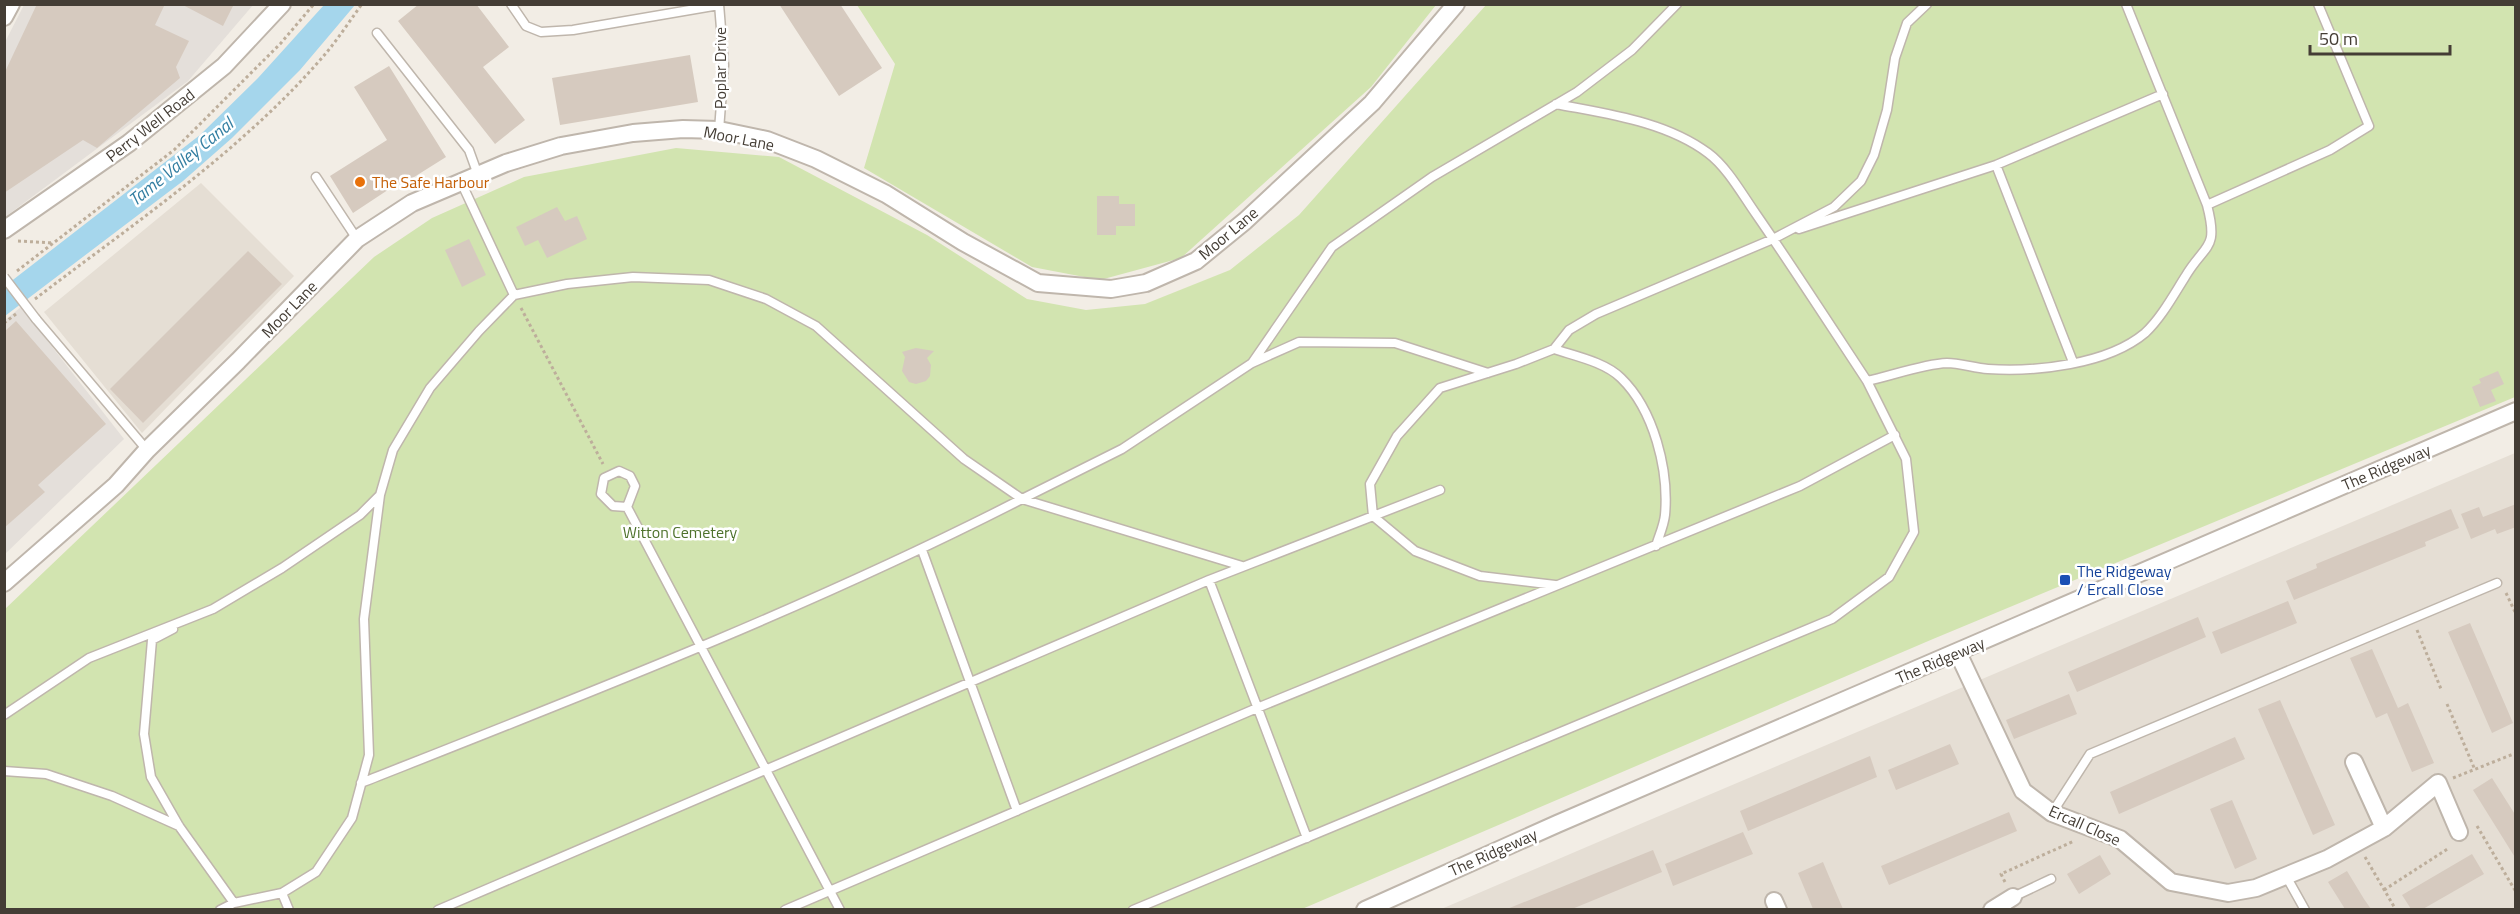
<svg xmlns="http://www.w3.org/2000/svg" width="2520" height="914" font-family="'Titillium Web',sans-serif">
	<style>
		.residential { fill: #e5ded4 }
		.industrial { fill: #e4dfda }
		.green { fill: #d2e4b0 }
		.water { fill: #a5d6ec }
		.building { fill: #d6cabf }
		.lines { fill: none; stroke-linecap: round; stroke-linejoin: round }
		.service-casing { stroke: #bfb6ac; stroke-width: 11 }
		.minor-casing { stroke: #bfb6ac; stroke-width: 20 }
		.path { stroke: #bdae9b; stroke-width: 3; stroke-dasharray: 3 3; stroke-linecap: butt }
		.service { stroke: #fff; stroke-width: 8 }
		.minor { stroke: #fff; stroke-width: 16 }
		.service-bridge-casing { stroke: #bfb6ac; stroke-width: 11; stroke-linecap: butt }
		.service-bridge { stroke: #fff; stroke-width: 8 }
		.food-dot { fill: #e8710a; stroke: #fff; stroke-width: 2 }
		.transit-dot { fill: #1a4fb4; stroke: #fff; stroke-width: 2 }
		.labels { text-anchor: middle; stroke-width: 5; stroke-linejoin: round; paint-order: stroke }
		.street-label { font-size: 16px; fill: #443d35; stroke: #fff }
		.food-label { font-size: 16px; fill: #c56008; stroke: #fff; text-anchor: start }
		.park-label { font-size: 16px; fill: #4e722c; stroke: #fff }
		.transit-label { font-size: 16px; fill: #164399; stroke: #fff; text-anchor: start }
		.water-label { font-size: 18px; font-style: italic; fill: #337ea1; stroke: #fff }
	</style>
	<rect width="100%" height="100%" fill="#f2ede5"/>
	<path class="residential" d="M201,183L294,276L142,433L44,312Z
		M2515,453V909L1439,910L1652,819Z"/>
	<path class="industrial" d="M24,5H253L188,81L5,217L4,44Z
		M21,307L124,439L5,554V320Z"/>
	<path class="green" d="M857,5H1436L1371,87L1181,258L1100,280L1032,267L864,168L895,64Z
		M1486,5H2515V397L1933,639L1302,909H5L4,610L374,257L432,218L524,177L676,148L779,157L927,235L1027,299L1086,310L1145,304L1230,270L1299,215Z"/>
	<path class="water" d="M324,5H355L300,70L232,138L183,181L5,316V286L200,135L258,78Z"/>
	<path class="building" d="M37,4H165L155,25L189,41L176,67L180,78L97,148L83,140L4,193V74Z
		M181,4H234L223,26Z
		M419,4H476L509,47L483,67L525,120L495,144L398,21Z
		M779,4H840L882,68L839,96Z
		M690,55L698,102L560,125L552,78Z
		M389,66L446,157L411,179L409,176L353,213L330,176L387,140L354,87Z
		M1097,196H1119V204H1135V226H1116V235H1097Z
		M557,207L565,221L577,216L587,239L547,258L538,240L525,246L516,227Z
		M469,239L486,275L462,287L445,250Z
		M248,251L282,284L143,423L110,389Z
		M16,321L106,424L38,485L45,492L4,528V332Z
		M916,348L934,351L927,358L931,365L930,376L926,381L916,384L909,382L902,371L905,357L902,352Z
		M2498,371L2504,384L2491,390L2496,401L2480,407L2472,387L2481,383L2479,379Z
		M2516,504V527L2497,534L2495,529L2471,539L2461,514L2479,507L2483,517Z
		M2451,509L2459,528L2425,542L2426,546L2294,600L2286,581L2317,568L2316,564Z
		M2288,601L2297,623L2221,654L2212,632Z
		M2198,617L2206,637L2077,692L2068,672Z
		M2470,623L2513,723L2492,733L2448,632Z
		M2372,649L2398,708L2408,703L2434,763L2412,772L2387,713L2376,718L2350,658Z
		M2069,694L2077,714L2014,739L2006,720Z
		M2280,700L2335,825L2313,835L2258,709Z
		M2235,737L2245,759L2119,814L2110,792Z
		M1950,744L1959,764L1896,790L1888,770Z
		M1870,756L1877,777L1748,831L1740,811Z
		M2492,778L2516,816V859L2473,790Z
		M2232,800L2257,859L2235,869L2210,809Z
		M2009,812L2017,831L1889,885L1881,866Z
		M1743,832L1753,854L1673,886L1665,864Z
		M1653,850L1662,872L1572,909H1507Z
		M2472,854L2484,874L2423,909H2411L2402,895Z
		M2100,855L2111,874L2079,894L2067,874Z
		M1823,862L1828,874L1843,909H1813L1798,873Z
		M2347,871L2364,899L2371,909H2345L2328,882Z"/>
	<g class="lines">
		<g class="service-casing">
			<path id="service" d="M511,4L526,26L541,32L573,30L719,5
				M719,4L724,65L719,130
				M2126,4L2207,205
				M377,33L469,150L478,175
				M1556,104C1607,114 1665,121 1708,153C1727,167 1742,194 1756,214C1794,269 1830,325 1867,381
				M1996,165L2073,362
				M316,177L357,239
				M461,182L514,295
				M1799,229L1996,165L2163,94
				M36,319L147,450
				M1554,349L1569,330L1596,314L1773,239L1834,207L1861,181L1874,155L1887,110L1895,58L1907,23L1927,4
				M1252,363L1299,342L1395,343L1488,373
				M619,471L630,476L635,486L627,507L613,506L601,494L604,478Z
				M627,507L840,910
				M922,550L1017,811
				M1209,580L1307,838
				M1555,585L1480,576L1415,551L1373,516L1370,484L1397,436L1440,388L1516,364L1554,349C1575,356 1605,362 1621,378C1654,410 1669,470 1665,515C1664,525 1659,536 1656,546
				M173,629L152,640L144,734L151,777L179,826L234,903
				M4,715L89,658L213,609L282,568L360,515L380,495L393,450L430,388L479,331L514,295L567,284L633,277L709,280L766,299L816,326L964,459L1022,499L1122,449L1252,363L1332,247L1432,177L1577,92L1632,50L1677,4
				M4,771L46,774L112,796L179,826
				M361,783C584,695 809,608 1022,499L1242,566
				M2052,813L2090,754L2497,583
				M2286,876L2305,910
				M282,893L289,910
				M2013,897L2051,879
				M220,910L234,903L282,893L316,872L352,818L369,755L364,619L380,495
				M438,910L1209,580L1440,490
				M785,910L1257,708L1800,486L1895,435
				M1133,910L1832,619L1889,577L1914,532L1906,459L1867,381C1891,376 1923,364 1947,363C1960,363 1974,368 1988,369C2035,372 2107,365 2145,333C2161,318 2173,296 2185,277C2205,243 2219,251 2207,205L2330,150L2369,126L2318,4"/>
		</g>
		<g class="minor-casing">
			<path id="minor" d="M4,17L11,4
				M4,230L129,143L224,66L282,4
				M4,583L116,485L147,450L238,361L357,239L412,203L506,163L561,146L633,133L683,129L719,130L767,140L816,159L886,194L963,242L1038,283L1111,289L1146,283L1196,261L1245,221L1372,103L1456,4
				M1958,653L2023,791L2052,813L2120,839L2171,882L2228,893L2256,888L2327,859L2384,828L2438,783L2459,832
				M2354,762L2384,828
				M1774,901L1778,910
				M1365,910L1557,824L2516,411
				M1992,910L2013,897"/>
		</g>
		<path class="path" d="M18,241L54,243
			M17,271L174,150L281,43L314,4
			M35,299C133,224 239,153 321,59C336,42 349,22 362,4
			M521,308L603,464
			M4,323L16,314
			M2506,593L2516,614
			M2417,630L2441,689
			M2447,704L2475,770
			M2453,778L2516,753
			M2477,826L2516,892
			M2365,857L2396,910
			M2005,882L2001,874L2074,841
			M2384,890L2449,848"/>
		<use href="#service" class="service"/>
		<use href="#minor" class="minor"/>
		<g class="service-bridge-casing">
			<path id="service-bridge" d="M4,277L36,319"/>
		</g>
		<use href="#service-bridge" class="service-bridge"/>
	</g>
	<circle class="food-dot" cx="360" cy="182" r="6"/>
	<rect class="transit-dot" x="2059" y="574" width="12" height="12" rx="3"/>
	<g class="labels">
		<g class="street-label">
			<text transform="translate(720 68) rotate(-90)" y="6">Poplar Drive</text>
			<text transform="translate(150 125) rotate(-38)" y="6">Perry Well Road</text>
			<text transform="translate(739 138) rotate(11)" y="6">Moor Lane</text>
			<text transform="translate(1228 233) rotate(-40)" y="6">Moor Lane</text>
			<text transform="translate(289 309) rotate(-46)" y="6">Moor Lane</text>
			<text transform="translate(2386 467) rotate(-23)" y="6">The Ridgeway</text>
			<text transform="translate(1940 660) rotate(-23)" y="6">The Ridgeway</text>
			<text transform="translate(2085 825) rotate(24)" y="6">Ercall Close</text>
			<text transform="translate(1493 852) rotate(-24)" y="6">The Ridgeway</text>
		</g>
		<g class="food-label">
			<text x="372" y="188">The Safe Harbour</text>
		</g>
		<g class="park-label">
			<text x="680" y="538">Witton Cemetery</text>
		</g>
		<g class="transit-label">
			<text x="2077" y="577">The Ridgeway<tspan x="2077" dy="18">/ Ercall Close</tspan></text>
		</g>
		<g class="water-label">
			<text transform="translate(181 162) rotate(-39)" y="6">Tame Valley Canal</text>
		</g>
	</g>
	<rect width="2520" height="914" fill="none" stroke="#443d35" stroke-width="12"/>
	<path d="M2310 45v9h140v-9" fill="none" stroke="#443d35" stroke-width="3"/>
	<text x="2319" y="45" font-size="18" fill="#443d35" stroke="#ffffff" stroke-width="4.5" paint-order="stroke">50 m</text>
</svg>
